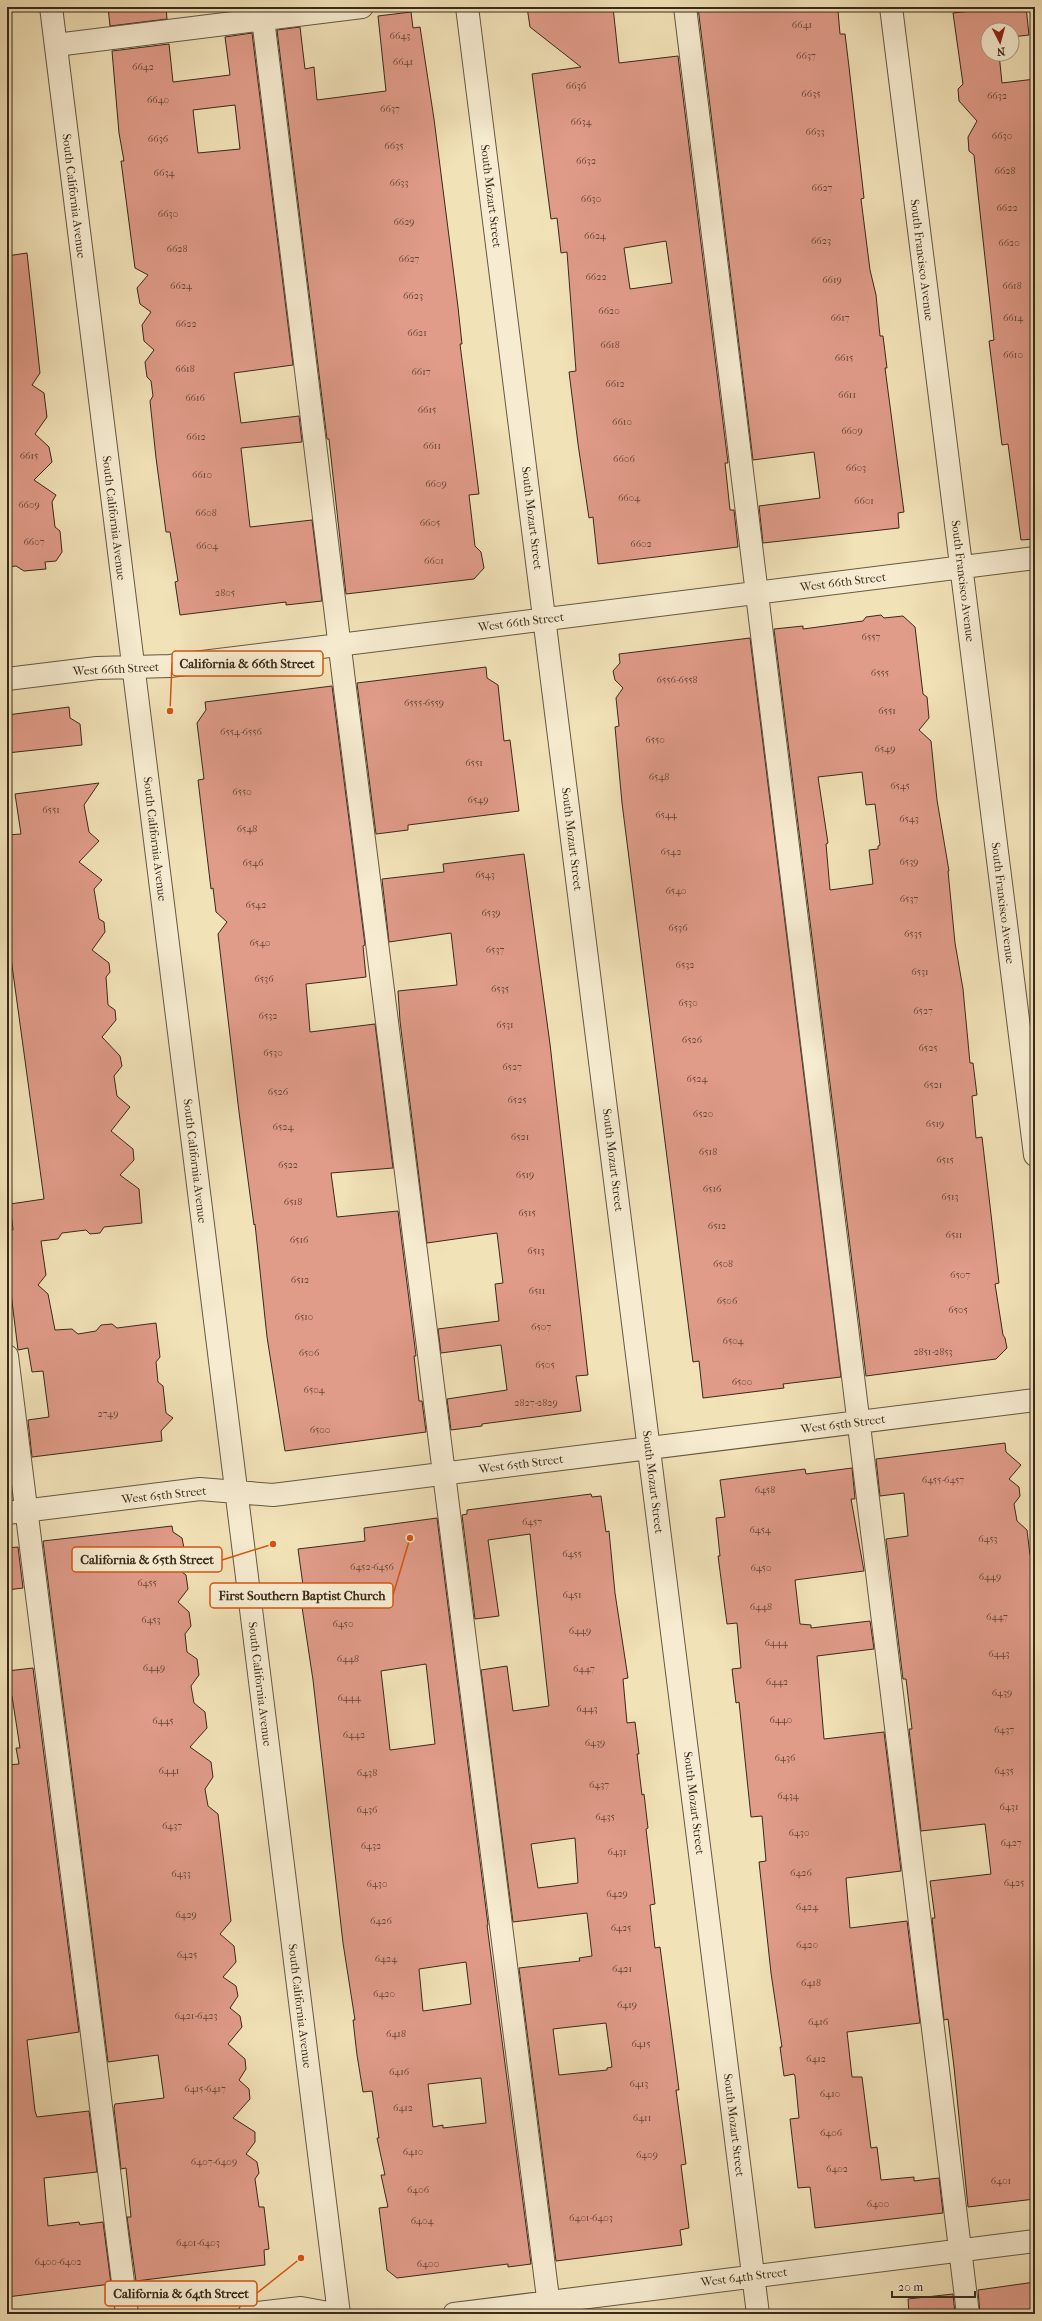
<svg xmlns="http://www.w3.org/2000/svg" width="1042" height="2321" font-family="'IM FELL French Canon',serif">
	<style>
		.building { fill: #e09b89; stroke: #382a1b; fill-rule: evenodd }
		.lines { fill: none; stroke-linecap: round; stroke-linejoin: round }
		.minor-casing { stroke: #665842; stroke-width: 24 }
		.minor { stroke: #f7ecd1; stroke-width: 22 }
		.labels { text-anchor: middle; stroke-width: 3; stroke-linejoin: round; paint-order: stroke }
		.number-label { font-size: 10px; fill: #624636 }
		.street-label { font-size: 12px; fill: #382a1b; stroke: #f7ecd1 }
		.leader { fill: none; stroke: #d6540e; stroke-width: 1.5 }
		.callout-dot { fill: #d6540e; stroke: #f7ecd1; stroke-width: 1.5 }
		.callout { fill: #f7ecd1; stroke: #d6540e; stroke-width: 1.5 }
		.callout-label { font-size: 13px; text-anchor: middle; font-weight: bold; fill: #382a1b }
	</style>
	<rect width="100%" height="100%" fill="#f2e2b8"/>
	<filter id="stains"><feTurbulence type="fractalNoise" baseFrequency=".005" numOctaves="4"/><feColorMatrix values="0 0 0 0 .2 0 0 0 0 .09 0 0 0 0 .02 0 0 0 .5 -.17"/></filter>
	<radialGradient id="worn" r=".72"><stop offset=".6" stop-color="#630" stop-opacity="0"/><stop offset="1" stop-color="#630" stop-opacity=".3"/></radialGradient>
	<path class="building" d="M108,7H166L167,19L110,26Z
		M527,7H613L619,63L678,56L728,463H725L730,510H734L738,547L598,564L593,517L589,518L578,444L569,372L576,371L567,252L561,253L557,218L551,219L532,74L581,67L530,27ZM666,241L672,283L630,289L624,248Z
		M698,7H830L838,11L840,34H845L849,67L864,198L861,199L870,270L876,295L880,336H883L887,368H885L904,512L898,513L899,528L763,543L759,506L820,498L814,452L753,460Z
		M1008,7H1026L1029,35L1012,37V30H988V54H999L1002,83L1035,79V539L1021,540L1008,444L1002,445L989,341L994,340L978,194L974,155L969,151L968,137L977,121L959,101L958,89L963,84L953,13Z
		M411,12L413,28L420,27L434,119L458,307L462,344H460L479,494L469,495L475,546L481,552L484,568L474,579L346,594L329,439H327L277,30L300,27L305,69L314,67L317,100L386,91L378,16Z
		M252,33L293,365L234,373L241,423L299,416L302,442L241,448L250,527L312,520L322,601L286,605V602L180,615L175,582L178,581L170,532H166L156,458L150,401L153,396L151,381L147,377L145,362L154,350L144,341L142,325L151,312L140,304L137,288L148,275L135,268L121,161H124L119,133L112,51L169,44L173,82L230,75L225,37ZM235,105L240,149L198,153L193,110Z
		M27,253L40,373L32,385L44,393L47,417L35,434L49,447L52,462L34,480L56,495L52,502L55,527L60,531L62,552L56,561L45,562L46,569L24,571L16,566L7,567V256Z
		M881,615L884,618L903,616L915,627L923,694L927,697L929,718L919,730L931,741L937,800L949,871H948L955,943L963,989L970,1063H973L977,1095L972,1096L976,1138L982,1137L999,1283L995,1284L1003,1335L1005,1338L1007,1348L996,1359L866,1376L774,629L803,626V629L863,621L866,617ZM862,772L866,805L875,804L880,845L878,846V849L869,850L873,884L830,890L826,844L828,843L818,777Z
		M750,638L841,1377L783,1384L784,1388L703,1398L699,1361L693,1362L622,803L615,727L619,726L616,698L623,688L615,680L613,671L620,663L619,654Z
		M486,667L487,678L498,685L504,741L510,740L519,811L408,825V830L376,834L357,683Z
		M332,686L365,945L363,946L366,977L306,984L310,1032L375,1024L393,1168L331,1173L337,1217L398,1211L416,1356H414L419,1401H422L426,1432L285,1451L267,1337L255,1224L254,1225L239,1112L218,934L227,922L216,912L213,888L211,889L198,780L204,779L197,723L206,710L205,702Z
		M69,707L70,718L80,724L82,745L7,753V715Z
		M99,783L84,805L89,832L99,841L79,862L102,880L94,889L99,919L104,922L105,932L92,950L109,963L110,972L106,977L108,1005L115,1010L116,1020L102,1037L120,1056L122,1066L114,1076L117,1096L130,1107L111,1131L133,1149L134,1160L120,1175L139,1189L142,1223L104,1227L100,1233L90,1234L86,1230L62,1233L58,1239L41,1241L46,1275L38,1285L48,1294L55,1330L72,1329L78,1334L96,1331L101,1325L112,1324L117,1328L156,1323L160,1357L156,1362L158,1382L163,1386L166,1413L173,1418L161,1431L162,1441L32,1457L28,1420L49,1417L43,1371L32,1372L28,1348L18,1350L7,1261V1231L13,1230L10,1204L44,1199L7,929V835L21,834L15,794Z
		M524,854L550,1044L588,1375L576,1376L581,1411L482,1424V1426L451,1430L447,1399L507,1390L501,1345L441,1353L438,1329L499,1321L495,1284L503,1283L497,1233L427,1243L400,1021L398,991L457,985L451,933L389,942L382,879L444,872L443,864Z
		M1005,1443L1006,1452L1021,1465L1009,1479L1019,1487L1020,1496L1014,1504L1017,1521L1027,1530L1030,1555L1035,1554V2199L968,2207L954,2067L948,2019L944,2020L932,1918H935L930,1881L991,1874L985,1824L921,1831L909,1729H912L906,1679H903L886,1539L908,1536L904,1493L880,1496L876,1459Z
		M852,1468L855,1499H851L864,1571L795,1580L800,1624L811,1625V1628L870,1621L874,1649L817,1656L824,1739L884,1732L901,1871L846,1878L850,1928L907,1921L920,2023L847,2032L852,2077H862L871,2148L877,2147L881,2180L914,2177V2181L939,2178L943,2213L815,2228L810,2187L798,2188L790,2119L799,2118L795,2076L794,2074L784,2076L780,2047H782L771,1973L759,1862L766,1861L762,1816L751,1817L739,1702L736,1703L732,1669L741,1668L737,1623L727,1624L718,1556H720L716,1518L725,1517L720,1480L805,1469L806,1474Z
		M591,1494L592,1497L601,1496L606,1532L609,1531L615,1593L628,1678L623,1679L627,1723L635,1722L639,1754H637L642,1795L644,1794L648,1828L646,1829L655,1904L650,1905L655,1948L660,1947L679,2090H676L686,2164L681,2165L689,2228L680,2230L682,2245L556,2261L519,1968L580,1961L579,1958L592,1956L587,1913L513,1922L481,1670L507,1666L513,1711L549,1706L530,1534L488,1540L499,1616L475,1619L462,1515L467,1514V1510ZM575,1838L578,1883L538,1888L531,1844ZM606,2023L612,2067L607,2068V2070L559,2075L553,2029Z
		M437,1518L488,1925H487L531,2264L508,2267V2264L397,2278L387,2270L379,2208L388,2207L381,2175H385L377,2138H379L372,2091L363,2092L357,2055L353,2020H355L343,1943L313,1680L302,1607H306L298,1549L365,1541L364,1528ZM426,1664L435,1744L390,1750L381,1671ZM466,1962L471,2004L423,2011L419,1969ZM481,2078L486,2123L443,2128V2125L433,2127L428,2084Z
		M172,1526L173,1532L182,1538L185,1553L175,1567L186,1575L188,1589L178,1602L189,1612L191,1626L185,1634L187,1652L197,1659L199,1675L191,1686L194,1703L205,1712L207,1728L190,1747L211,1762L213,1777L205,1789L208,1806L218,1814L231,1921L220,1934L234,1946L236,1962L223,1977L236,1986L238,1996L230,2008L240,2016L242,2027L228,2044L245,2059L246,2069L239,2080L249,2089L250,2099L233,2118L255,2132V2142L246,2154L257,2162L259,2173L255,2179L259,2207H264L269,2249L264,2250L265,2265L136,2281L127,2217H131L126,2168L121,2169L114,2108L115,2104L164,2098L158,2055L108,2062L43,1541Z
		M18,1547L23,1588L7,1590V1548Z
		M33,1668L79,2032L27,2040L35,2111L37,2117L89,2111L97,2172L44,2178L48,2226L79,2222L80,2225L103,2222L111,2284L7,2297V1765L19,1764L16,1748H20L12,1696H9L7,1671Z
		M1035,2282V2314H980L978,2290Z
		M953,2294L955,2314H909L908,2299Z"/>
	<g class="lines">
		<g class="minor-casing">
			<path id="minor" d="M51,7L339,2314
				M467,7L758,2314
				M685,7L968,2314
				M891,7L1035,1155
				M263,19L344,681L550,2314
				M56,45L362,7
				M7,679L97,668L170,666L1035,558
				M7,1356L127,2314
				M7,1513L200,1489L273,1495L1035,1400
				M249,2314L301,2308L334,2314
				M454,2314L1035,2241"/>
		</g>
		<use href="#minor" class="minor"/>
	</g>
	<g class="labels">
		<g class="number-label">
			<text x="802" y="28">6641</text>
			<text x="400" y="39">6643</text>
			<text x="806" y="59">6637</text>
			<text x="403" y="65">6641</text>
			<text x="143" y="70">6642</text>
			<text x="576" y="89">6636</text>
			<text x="811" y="97">6635</text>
			<text x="997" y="99">6632</text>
			<text x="158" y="103">6640</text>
			<text x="390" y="112">6637</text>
			<text x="581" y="125">6634</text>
			<text x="815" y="135">6633</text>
			<text x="1002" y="139">6630</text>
			<text x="158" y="142">6636</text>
			<text x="394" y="149">6635</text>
			<text x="586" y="164">6632</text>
			<text x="1005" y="174">6628</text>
			<text x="164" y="176">6634</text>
			<text x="399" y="186">6633</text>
			<text x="822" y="191">6627</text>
			<text x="591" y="202">6630</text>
			<text x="1007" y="211">6622</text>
			<text x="168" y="217">6630</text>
			<text x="404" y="225">6629</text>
			<text x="595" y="239">6624</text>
			<text x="821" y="244">6623</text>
			<text x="1009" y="246">6620</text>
			<text x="177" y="252">6628</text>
			<text x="409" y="262">6627</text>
			<text x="596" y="280">6622</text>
			<text x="832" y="283">6619</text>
			<text x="181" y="289">6624</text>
			<text x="1012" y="289">6618</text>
			<text x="413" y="299">6623</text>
			<text x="609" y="314">6620</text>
			<text x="840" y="321">6617</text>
			<text x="1013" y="321">6614</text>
			<text x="186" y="327">6622</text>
			<text x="417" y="336">6621</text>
			<text x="610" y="348">6618</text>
			<text x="1013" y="358">6610</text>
			<text x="844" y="361">6615</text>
			<text x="185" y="372">6618</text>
			<text x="421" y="375">6617</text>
			<text x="615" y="387">6612</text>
			<text x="847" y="398">6611</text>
			<text x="195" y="401">6616</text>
			<text x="427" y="413">6615</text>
			<text x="622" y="425">6610</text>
			<text x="852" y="434">6609</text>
			<text x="196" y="440">6612</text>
			<text x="432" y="449">6611</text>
			<text x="29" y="459">6615</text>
			<text x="624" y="462">6606</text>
			<text x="856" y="471">6603</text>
			<text x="202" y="478">6610</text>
			<text x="436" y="487">6609</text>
			<text x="629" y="501">6604</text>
			<text x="864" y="504">6601</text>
			<text x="29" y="508">6609</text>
			<text x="206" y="516">6608</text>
			<text x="430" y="526">6605</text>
			<text x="34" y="545">6607</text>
			<text x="641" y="547">6602</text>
			<text x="207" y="549">6604</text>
			<text x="434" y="564">6601</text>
			<text x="225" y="596">2805</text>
			<text x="871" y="640">6557</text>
			<text x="880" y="676">6555</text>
			<text x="677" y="683">6556-6558</text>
			<text x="424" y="706">6555-6559</text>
			<text x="887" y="714">6551</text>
			<text x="241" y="735">6554-6556</text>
			<text x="655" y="743">6550</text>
			<text x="885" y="752">6549</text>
			<text x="474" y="766">6551</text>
			<text x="659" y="780">6548</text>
			<text x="900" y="789">6545</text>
			<text x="242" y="795">6550</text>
			<text x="478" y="803">6549</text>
			<text x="51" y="813">6551</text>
			<text x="666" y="818">6544</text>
			<text x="909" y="822">6543</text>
			<text x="247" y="832">6548</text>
			<text x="671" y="855">6542</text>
			<text x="909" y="865">6539</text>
			<text x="253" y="866">6546</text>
			<text x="485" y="878">6543</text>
			<text x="676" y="894">6540</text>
			<text x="909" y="902">6537</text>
			<text x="256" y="908">6542</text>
			<text x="491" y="916">6539</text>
			<text x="678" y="931">6536</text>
			<text x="913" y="937">6535</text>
			<text x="260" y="946">6540</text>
			<text x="495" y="953">6537</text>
			<text x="685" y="968">6532</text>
			<text x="920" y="975">6531</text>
			<text x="264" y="982">6536</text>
			<text x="500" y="992">6535</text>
			<text x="688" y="1006">6530</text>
			<text x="923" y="1014">6527</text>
			<text x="268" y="1019">6532</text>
			<text x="505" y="1028">6531</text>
			<text x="692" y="1043">6526</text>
			<text x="928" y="1051">6525</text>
			<text x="273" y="1056">6530</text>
			<text x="512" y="1070">6527</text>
			<text x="697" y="1082">6524</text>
			<text x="933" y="1088">6521</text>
			<text x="278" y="1095">6526</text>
			<text x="517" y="1103">6525</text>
			<text x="703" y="1117">6520</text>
			<text x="935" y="1127">6519</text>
			<text x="283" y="1130">6524</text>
			<text x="520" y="1140">6521</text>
			<text x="708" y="1155">6518</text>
			<text x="945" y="1163">6515</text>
			<text x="288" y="1168">6522</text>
			<text x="525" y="1178">6519</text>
			<text x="712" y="1192">6516</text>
			<text x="950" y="1200">6513</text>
			<text x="293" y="1205">6518</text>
			<text x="527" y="1216">6515</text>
			<text x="717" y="1229">6512</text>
			<text x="954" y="1238">6511</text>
			<text x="299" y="1243">6516</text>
			<text x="536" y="1254">6513</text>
			<text x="723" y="1267">6508</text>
			<text x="960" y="1278">6507</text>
			<text x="300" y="1283">6512</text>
			<text x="537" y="1294">6511</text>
			<text x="727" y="1304">6506</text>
			<text x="958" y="1313">6505</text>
			<text x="304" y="1320">6510</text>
			<text x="541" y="1330">6507</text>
			<text x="733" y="1344">6504</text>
			<text x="933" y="1355">2851-2853</text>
			<text x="309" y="1356">6506</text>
			<text x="545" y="1368">6505</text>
			<text x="742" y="1385">6500</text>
			<text x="314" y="1393">6504</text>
			<text x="536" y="1406">2827-2829</text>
			<text x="108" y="1417">2749</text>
			<text x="320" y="1433">6500</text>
			<text x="943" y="1483">6455-6457</text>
			<text x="765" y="1493">6458</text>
			<text x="532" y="1525">6457</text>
			<text x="760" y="1533">6454</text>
			<text x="988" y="1542">6453</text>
			<text x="572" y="1557">6455</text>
			<text x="372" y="1570">6452-6456</text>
			<text x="761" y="1571">6450</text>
			<text x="990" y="1580">6449</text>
			<text x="147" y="1586">6455</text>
			<text x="572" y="1598">6451</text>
			<text x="761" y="1610">6448</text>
			<text x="997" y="1620">6447</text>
			<text x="151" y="1623">6453</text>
			<text x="343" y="1627">6450</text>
			<text x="580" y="1634">6449</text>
			<text x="776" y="1646">6444</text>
			<text x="999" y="1657">6443</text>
			<text x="348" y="1662">6448</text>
			<text x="154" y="1671">6449</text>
			<text x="584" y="1672">6447</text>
			<text x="777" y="1685">6442</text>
			<text x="1002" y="1696">6439</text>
			<text x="349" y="1701">6444</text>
			<text x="587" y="1712">6443</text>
			<text x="781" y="1723">6440</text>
			<text x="163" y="1724">6445</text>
			<text x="1004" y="1733">6437</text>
			<text x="354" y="1738">6442</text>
			<text x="595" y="1746">6439</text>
			<text x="785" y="1761">6436</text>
			<text x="169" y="1774">6441</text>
			<text x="1004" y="1774">6435</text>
			<text x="367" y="1776">6438</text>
			<text x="599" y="1788">6437</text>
			<text x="788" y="1799">6434</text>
			<text x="1009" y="1810">6431</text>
			<text x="367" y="1813">6436</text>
			<text x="605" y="1820">6435</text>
			<text x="172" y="1829">6437</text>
			<text x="799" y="1836">6430</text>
			<text x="1011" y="1846">6427</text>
			<text x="371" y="1849">6432</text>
			<text x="617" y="1855">6431</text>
			<text x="801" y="1876">6426</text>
			<text x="181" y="1877">6433</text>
			<text x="1014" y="1886">6425</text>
			<text x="377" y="1887">6430</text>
			<text x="617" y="1897">6429</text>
			<text x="807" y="1910">6424</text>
			<text x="186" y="1918">6429</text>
			<text x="381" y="1924">6426</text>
			<text x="621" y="1931">6425</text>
			<text x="807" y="1948">6420</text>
			<text x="187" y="1958">6425</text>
			<text x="386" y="1962">6424</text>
			<text x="622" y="1972">6421</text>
			<text x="811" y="1986">6418</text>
			<text x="384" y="1997">6420</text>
			<text x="627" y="2008">6419</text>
			<text x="196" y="2019">6421-6423</text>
			<text x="818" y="2025">6416</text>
			<text x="396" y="2037">6418</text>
			<text x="641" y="2047">6415</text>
			<text x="816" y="2062">6412</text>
			<text x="399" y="2075">6416</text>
			<text x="639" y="2087">6413</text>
			<text x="205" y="2092">6415-6417</text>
			<text x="830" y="2097">6410</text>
			<text x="403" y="2111">6412</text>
			<text x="642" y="2121">6411</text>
			<text x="831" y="2136">6406</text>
			<text x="413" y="2155">6410</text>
			<text x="647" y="2158">6409</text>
			<text x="214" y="2165">6407-6409</text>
			<text x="837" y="2172">6402</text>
			<text x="1001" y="2184">6401</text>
			<text x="418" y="2193">6406</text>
			<text x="878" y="2207">6400</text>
			<text x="591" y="2221">6401-6403</text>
			<text x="422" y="2224">6404</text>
			<text x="198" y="2246">6401-6403</text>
			<text x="58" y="2265">6400-6402</text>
			<text x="428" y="2267">6400</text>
		</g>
		<g class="street-label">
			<text transform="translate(74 196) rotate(83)" y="4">South California Avenue</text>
			<text transform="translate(491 196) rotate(83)" y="4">South Mozart Street</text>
			<text transform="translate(922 260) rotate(83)" y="4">South Francisco Avenue</text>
			<text transform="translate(114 518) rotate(83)" y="4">South California Avenue</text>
			<text transform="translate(532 518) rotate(83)" y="4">South Mozart Street</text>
			<text transform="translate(963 581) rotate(83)" y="4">South Francisco Avenue</text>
			<text transform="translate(843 582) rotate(-7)" y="4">West 66th Street</text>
			<text transform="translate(521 622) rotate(-7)" y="4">West 66th Street</text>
			<text transform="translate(116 669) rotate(-3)" y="4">West 66th Street</text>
			<text transform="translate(155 839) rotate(83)" y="4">South California Avenue</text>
			<text transform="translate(572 839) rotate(83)" y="4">South Mozart Street</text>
			<text transform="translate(1003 903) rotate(83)" y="4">South Francisco Avenue</text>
			<text transform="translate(613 1160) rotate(83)" y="4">South Mozart Street</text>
			<text transform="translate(195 1161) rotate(83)" y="4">South California Avenue</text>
			<text transform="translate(843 1424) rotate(-7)" y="4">West 65th Street</text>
			<text transform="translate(521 1464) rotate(-7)" y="4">West 65th Street</text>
			<text transform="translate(653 1482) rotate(83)" y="4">South Mozart Street</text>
			<text transform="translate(164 1495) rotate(-6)" y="4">West 65th Street</text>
			<text transform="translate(260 1684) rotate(83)" y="4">South California Avenue</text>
			<text transform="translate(694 1803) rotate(83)" y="4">South Mozart Street</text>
			<text transform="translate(300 2006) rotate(83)" y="4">South California Avenue</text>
			<text transform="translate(734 2125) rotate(83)" y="4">South Mozart Street</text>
			<text transform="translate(744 2277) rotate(-7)" y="4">West 64th Street</text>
		</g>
	</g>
	<path class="leader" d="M170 711L172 663M273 1544L222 1560M410 1538L393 1595M301 2258L257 2293"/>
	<g class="callout-dot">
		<circle cx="170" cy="711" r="4"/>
		<circle cx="273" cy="1544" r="4"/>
		<circle cx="410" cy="1538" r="4"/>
		<circle cx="301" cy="2258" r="4"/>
	</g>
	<g class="callout">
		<rect x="172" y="651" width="151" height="25" rx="4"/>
		<rect x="72" y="1547" width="150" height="25" rx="4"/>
		<rect x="210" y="1583" width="183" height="25" rx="4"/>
		<rect x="105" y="2281" width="152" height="25" rx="4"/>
	</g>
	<g class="callout-label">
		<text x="247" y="668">California &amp; 66th Street</text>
		<text x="147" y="1564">California &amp; 65th Street</text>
		<text x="302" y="1600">First Southern Baptist Church</text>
		<text x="181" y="2298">California &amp; 64th Street</text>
	</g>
	<rect width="1042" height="2321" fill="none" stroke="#f2e2b8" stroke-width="24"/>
	<rect x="8" y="8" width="1026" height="2305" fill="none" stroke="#382a1b" stroke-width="2"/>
	<rect x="12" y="12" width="1018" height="2297" fill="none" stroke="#382a1b"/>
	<g transform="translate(1000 42) rotate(174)"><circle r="19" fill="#f7ecd1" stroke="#ab9e88"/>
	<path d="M0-3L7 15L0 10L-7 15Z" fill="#8f2418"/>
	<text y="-6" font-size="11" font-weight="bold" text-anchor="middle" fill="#382a1b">N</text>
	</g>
	<path d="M892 2291v6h83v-6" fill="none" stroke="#382a1b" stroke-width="2"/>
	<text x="898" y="2291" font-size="12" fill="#382a1b" stroke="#f7ecd1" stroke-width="3" paint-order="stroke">20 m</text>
	<rect width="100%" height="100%" filter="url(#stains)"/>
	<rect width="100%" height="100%" fill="url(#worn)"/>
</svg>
